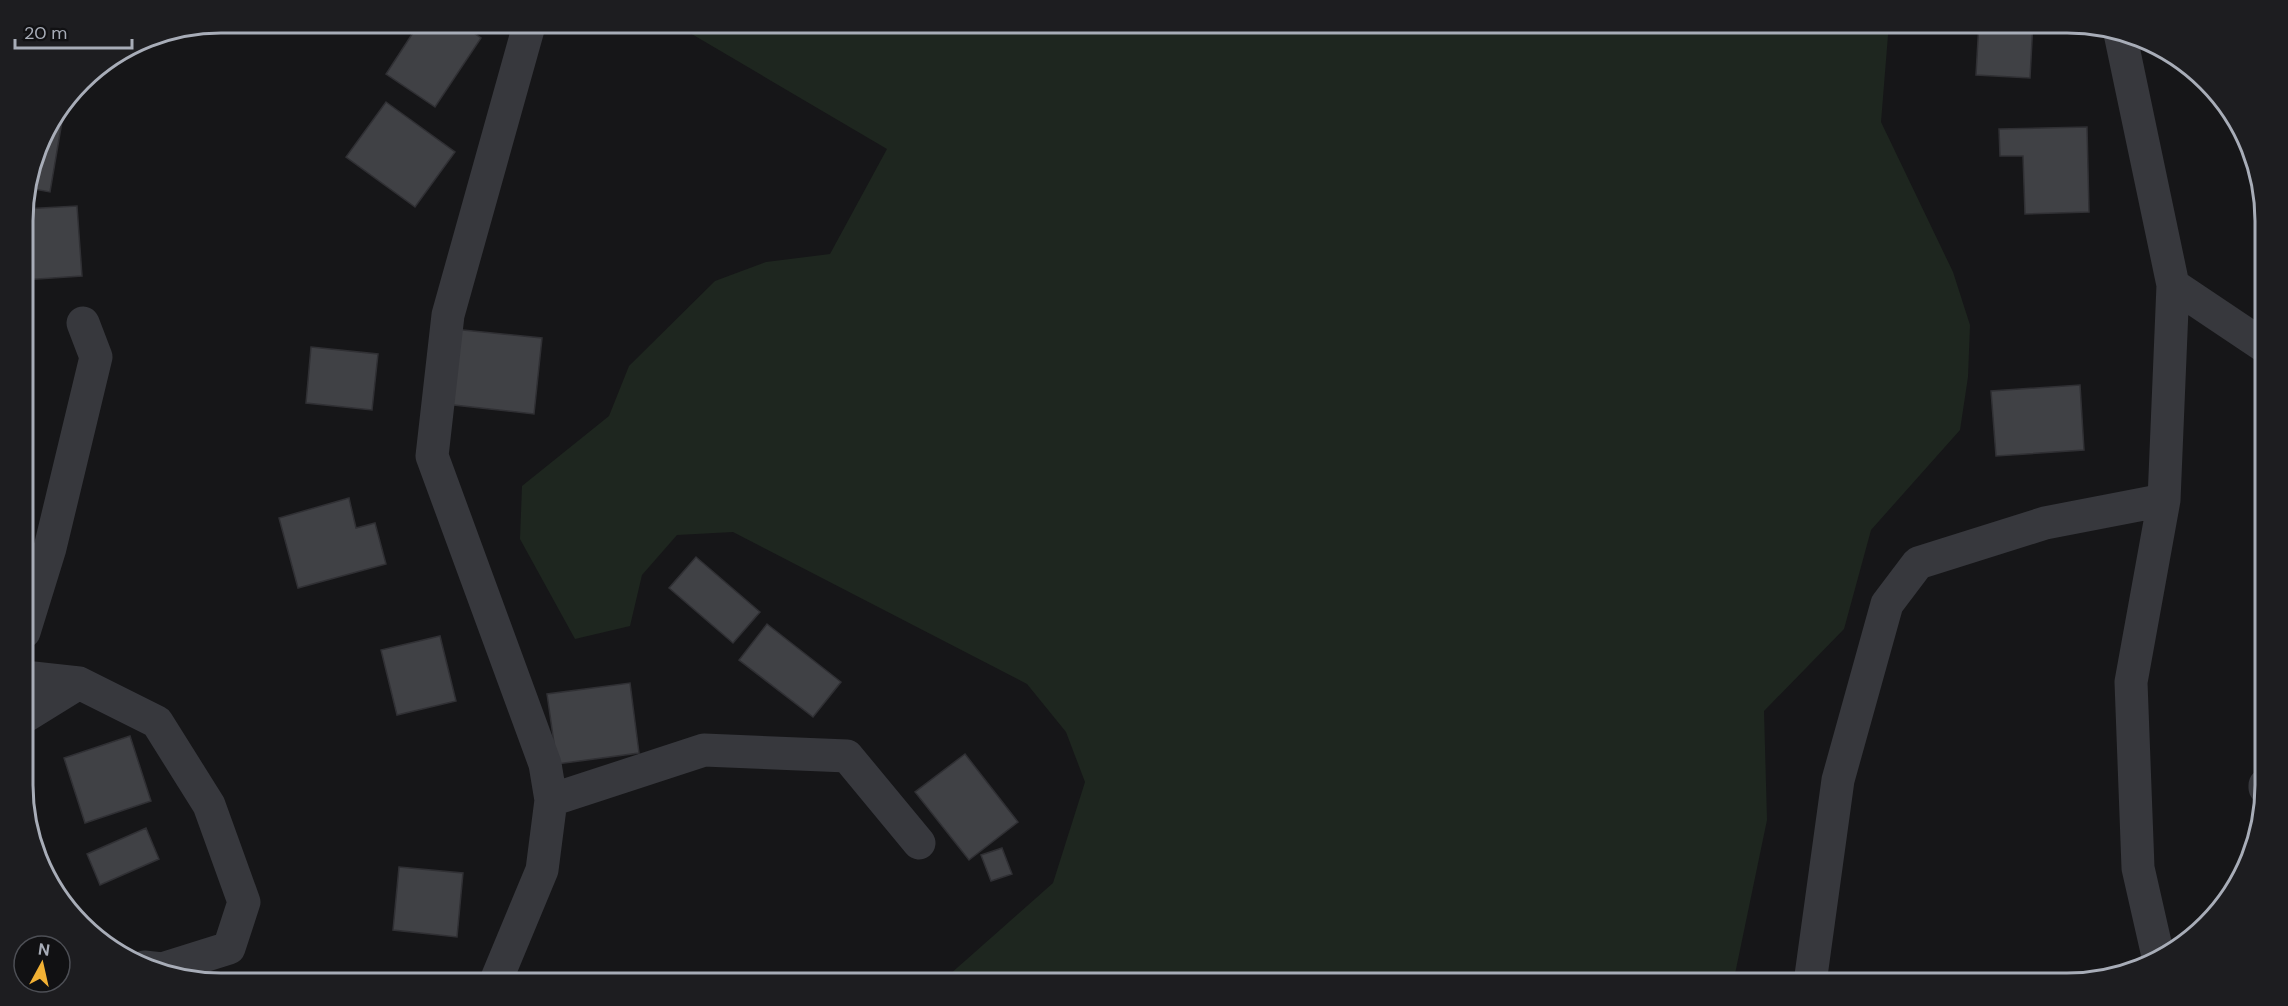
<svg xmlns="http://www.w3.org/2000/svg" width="2288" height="1006" font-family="'DM Sans',sans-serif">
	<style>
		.green { fill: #1e261f }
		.building { fill: #404145; stroke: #303034; stroke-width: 1.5 }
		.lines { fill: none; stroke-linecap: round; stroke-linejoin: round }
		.minor { stroke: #37383d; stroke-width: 33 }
		.rim { fill: none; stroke: #a8adb8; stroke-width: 3 }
	</style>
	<rect width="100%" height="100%" fill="#161618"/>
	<path class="green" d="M673,23H1889L1881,122L1953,272L1970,325L1968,377L1960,430L1871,530L1844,629L1764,711L1767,820L1735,974L1729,983H940L1053,883L1085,782L1066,732L1027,684L733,532L677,535L642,575L630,626L575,639L520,539L522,486L609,416L629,366L715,281L766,262L830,254L887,149Z"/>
	<path class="building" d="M420,22H458L481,38L435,107L386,74Z
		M1979,22H2033L2030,78L1976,75Z
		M386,102L455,152L415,207L346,157Z
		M65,104L50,192L28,188L43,133Z
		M2087,127L2089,212L2025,214L2023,156H2000L1999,129Z
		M77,206L82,276L23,280V209Z
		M453,329L542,338L534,414L445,404Z
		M311,347L378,354L372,410L306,403Z
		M2080,385L2084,450L1996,456L1991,391Z
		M349,498L356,528L375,523L386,564L298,588L279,518Z
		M696,557L760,612L733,643L669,588Z
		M767,624L841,682L813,717L739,660Z
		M440,636L456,701L397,715L381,650Z
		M630,683L639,753L557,764L547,694Z
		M130,736L151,801L85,823L64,758Z
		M965,754L1018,822L969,860L915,792Z
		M146,828L159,859L100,885L87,854Z
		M1002,848L1012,874L991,881L981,855Z
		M399,867L463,873L457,937L393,930Z"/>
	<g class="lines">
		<path class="minor" d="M2120,33L2173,285
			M24,632L50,548L96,357L83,323
			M24,677L79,683L157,722L209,805L244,902L229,948L162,969L144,967
			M24,717L79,683
			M2265,788V785
			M551,800L704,750L847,756L919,843
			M2158,956L2138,868L2131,682L2164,500L2173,285L2264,346
			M495,983L542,870L551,800L545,764L432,456L448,315L530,22
			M1810,983L1838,780L1887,604L1918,563L2045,523L2164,500"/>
	</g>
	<path d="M0 0H2288V1006H0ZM221 33H2067A188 188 0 0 1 2255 221V785A188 188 0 0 1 2067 973H221A188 188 0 0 1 33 785V221A188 188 0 0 1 221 33Z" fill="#1d1d20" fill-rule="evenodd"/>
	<path class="rim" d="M221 33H2067A188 188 0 0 1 2255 221V785A188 188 0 0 1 2067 973H221A188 188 0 0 1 33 785V221A188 188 0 0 1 221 33Z"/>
	<g transform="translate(42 964) rotate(8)"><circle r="28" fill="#111113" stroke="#4d4f55" stroke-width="1.5"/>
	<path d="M0-4.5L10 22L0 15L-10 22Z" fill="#f2b134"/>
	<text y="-9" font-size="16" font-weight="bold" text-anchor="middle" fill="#a8adb8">N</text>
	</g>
	<path d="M15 39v9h117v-9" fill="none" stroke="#a8adb8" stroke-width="3"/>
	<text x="24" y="39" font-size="18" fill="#a8adb8" stroke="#111113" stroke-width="4.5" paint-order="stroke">20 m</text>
</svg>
